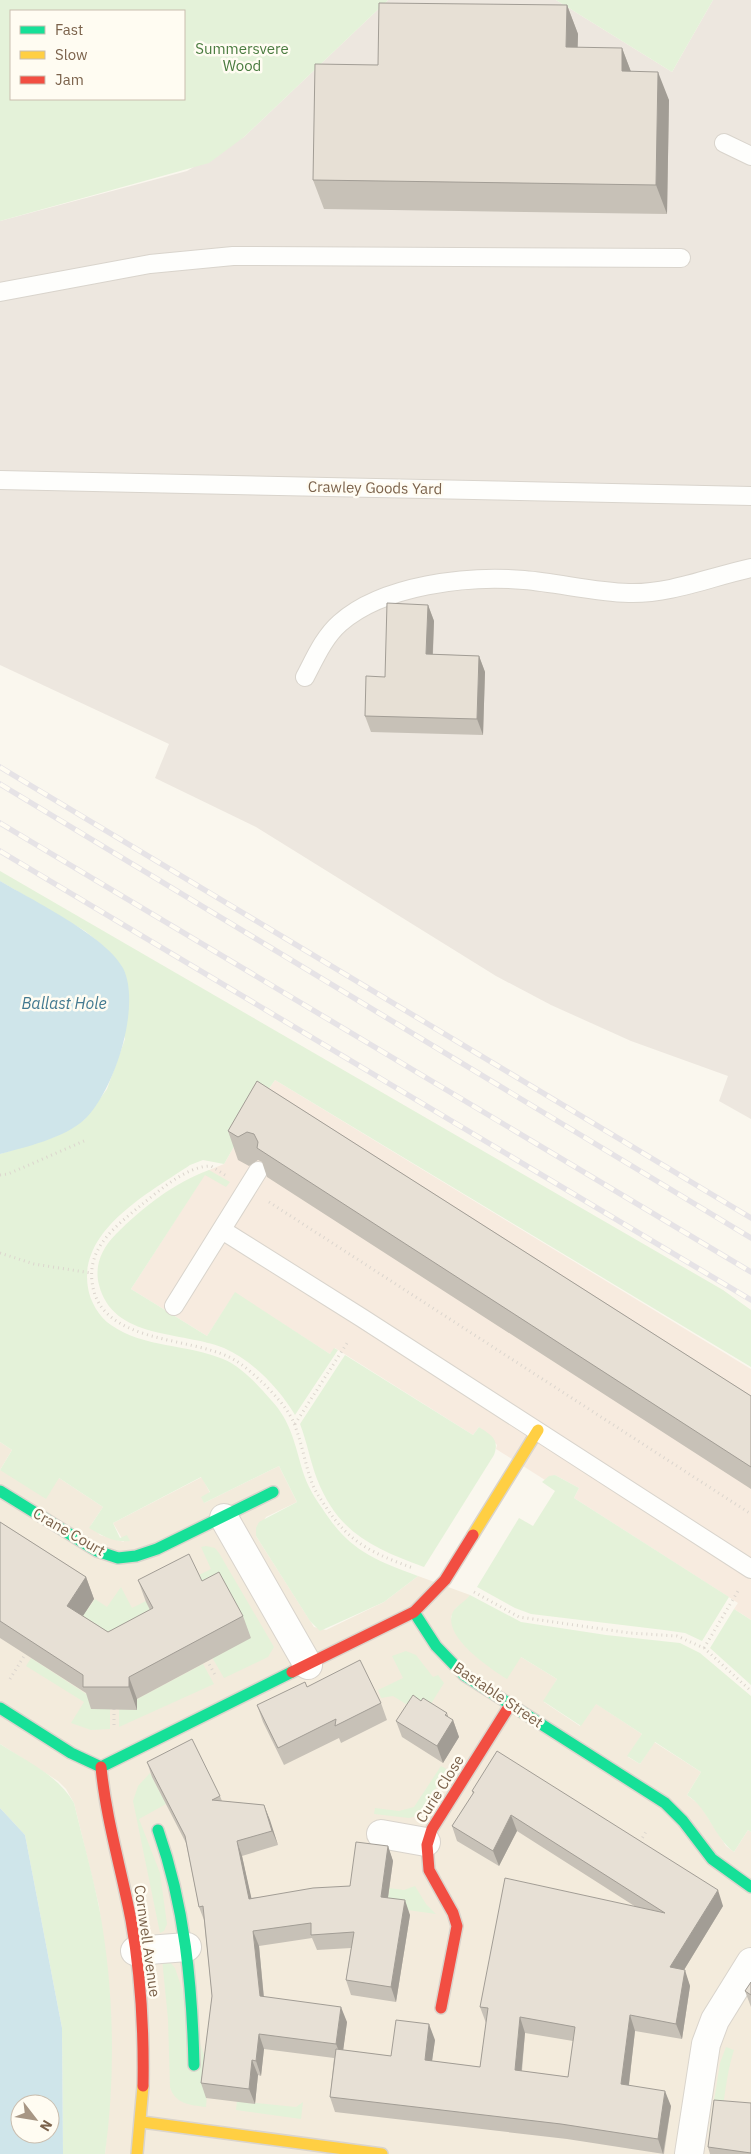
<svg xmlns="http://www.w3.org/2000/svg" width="751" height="2154" font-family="'IBM Plex Sans',sans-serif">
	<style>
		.residential { fill: #f3ebdc }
		.commercial { fill: #f7ebdf }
		.industrial { fill: #ede7df }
		.green { fill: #e4f2d9; fill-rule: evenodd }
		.water { fill: #cfe5ea; fill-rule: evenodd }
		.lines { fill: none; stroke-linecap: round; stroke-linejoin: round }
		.lane-casing { stroke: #d9d4cc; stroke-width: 20 }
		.street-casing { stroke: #d9d4cc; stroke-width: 30 }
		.fast-casing { stroke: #dad4cc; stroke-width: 14 }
		.slow-casing { stroke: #dad4cc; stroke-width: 14 }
		.jam-casing { stroke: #dad4cc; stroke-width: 14 }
		.path { stroke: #dcd6ce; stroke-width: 3; stroke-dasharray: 1 4; stroke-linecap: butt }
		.lane { stroke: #fefefc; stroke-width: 18 }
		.street { stroke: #fefefc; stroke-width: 28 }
		.fast { stroke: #16e098; stroke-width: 11 }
		.slow { stroke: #ffcf43; stroke-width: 11 }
		.jam { stroke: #f24e42; stroke-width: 11 }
		.rail-casing { stroke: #e6e3e6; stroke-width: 5.5 }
		.rail { stroke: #fffcf2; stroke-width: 4; stroke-dasharray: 11; stroke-linecap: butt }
		.wall { fill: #c7c1b7; fill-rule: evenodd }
		.shaded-wall { fill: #a29d95 }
		.building { fill: #e7e0d5; stroke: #a29d95; fill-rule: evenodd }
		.labels { text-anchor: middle; stroke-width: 5; stroke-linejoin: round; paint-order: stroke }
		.park-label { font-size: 15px; fill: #497b3f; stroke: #fffcf2 }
		.street-label { font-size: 15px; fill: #7b624b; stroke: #fffcf2 }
		.water-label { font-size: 16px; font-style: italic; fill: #427990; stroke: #fffcf2 }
	</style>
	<rect width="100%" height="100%" fill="#faf7ee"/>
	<path class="residential" d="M0,1442L12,1450L0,1470L59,1478L103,1507L91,1525L100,1535L124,1542L113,1523L202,1477L210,1493L204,1503L279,1466L297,1502L266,1517L256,1532V1536L314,1627L326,1630L384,1602L418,1576L470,1595L466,1601L456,1608L451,1617L455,1631L521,1657L557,1679L544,1702L580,1726L595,1703L642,1734L628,1757L640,1764L654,1742L701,1772L687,1795L700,1805L726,1846L734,1852L748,1830L751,1832V2154H105L110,2095V1997L99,1906L74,1803L66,1789L58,1781L0,1744Z"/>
	<path class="commercial" d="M275,1080L751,1369V1620L734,1609L738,1603L574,1498L579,1488L555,1475L545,1480L496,1449L497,1445L479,1427L473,1435L335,1348L330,1354L235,1293L207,1336L131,1289L205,1174L209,1170L224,1164L259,1103Z"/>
	<path class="industrial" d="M388,0H556L672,72L713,0H751V1119L719,1101L728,1076L631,1041L551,1005L496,976L256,827L155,778L169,744L0,665V221L187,171L244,137Z"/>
	<path class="green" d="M0,0H388L244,137L209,163L0,221ZM11,11H184V99H11Z
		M556,0H713L672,72Z
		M0,871L723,1290L751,1310V1367L275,1080L259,1103L224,1164L203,1160L190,1165C149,1193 78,1230 88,1288C90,1301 99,1317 111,1325C144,1348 187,1344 223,1359C242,1367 258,1385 271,1400C291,1421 295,1445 303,1472C307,1485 314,1497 322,1508C349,1550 372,1559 418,1576L384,1602L320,1631L310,1621L256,1536V1528L259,1522L297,1502L279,1466L204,1503L201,1497L210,1492L201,1477L113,1523L120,1538L127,1535L130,1541C115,1543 102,1536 89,1528L103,1507L59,1478L46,1499L0,1470L12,1450L0,1442V1154L54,1137L84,1120L107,1089L125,1039L101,944L85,931L0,881Z
		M209,1170L230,1182L226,1187L205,1175L131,1289L207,1336L235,1292L330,1354L334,1348L338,1350L295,1415C279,1388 253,1361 224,1348C182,1331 113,1340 99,1285C94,1265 102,1248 116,1234C142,1208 175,1182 209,1170Z
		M345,1355L473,1435L479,1427C491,1435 500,1439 494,1455L424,1567C373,1548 338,1533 317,1479C310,1461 307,1442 300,1424Z
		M555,1475L579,1488L574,1498L729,1597L702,1641L685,1633L664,1630L531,1614L515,1608L477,1587L519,1518L533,1526L555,1491L542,1482L549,1476Z
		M206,1546L215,1548L219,1553L274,1647L268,1657L224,1678L213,1659L197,1576L211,1569L201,1547Z
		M121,1587L132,1608L146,1601L152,1613L116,1654L58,1617L87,1610L95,1599L107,1607Z
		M470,1595L521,1622L606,1635L680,1643L700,1653L751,1696V1832L748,1830L734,1852C713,1836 709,1809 687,1795L701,1772L655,1742L640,1764L627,1756L642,1734L596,1704L581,1726L543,1701L557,1679L521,1657L507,1679C491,1669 444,1638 452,1614C454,1607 465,1602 470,1595Z
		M734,1609L751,1620V1685L710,1648Z
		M406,1651L416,1655L433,1677L438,1675L444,1683L427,1710L414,1709L393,1696L381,1698L378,1690L403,1678L392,1656Z
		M31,1658L91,1697V1709H110V1729L91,1730L71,1723L84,1702L26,1666Z
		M203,1664L214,1684L119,1727V1709H137V1699Z
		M0,1744C26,1761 58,1775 74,1803C82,1837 92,1872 99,1907C114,1987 116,2073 105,2154H63L62,2028L25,1835L0,1808Z
		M441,1766L448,1770L417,1816L409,1818L374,1814L375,1808L399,1811L414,1807Z
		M150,1773L166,1804L139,1819L160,1873L167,1924L164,1931L160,1933L133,1801L138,1786Z
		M415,1886L426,1904L436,1914L386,1907L389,1888L404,1890Z
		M162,1959L168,1960L175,1968L209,2070L206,2107C190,2105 175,2104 170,2087L168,2019Z
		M726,2047L734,2050C725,2077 725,2106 717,2134L709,2133L720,2063Z
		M237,2101L296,2107L303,2102L301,2119L236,2110Z"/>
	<path class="water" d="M0,881C32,900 106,936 123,968C142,1006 114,1092 84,1120C64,1138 26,1147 0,1154Z
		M0,1808L25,1835L62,2028L63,2154H0ZM20,2104H50V2134H20Z"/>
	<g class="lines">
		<g class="lane-casing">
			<path id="lane" d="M724,143L751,156
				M0,292L150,264L233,256L681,258
				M0,480L751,496
				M305,677C315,658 324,637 340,623C383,585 468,575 524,580C559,583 594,592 629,593C671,594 710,577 751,568
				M222,1230L362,1318L751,1569
				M174,1306L258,1171"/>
		</g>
		<g class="street-casing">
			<path id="street" d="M224,1518L308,1665
				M381,1834L426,1842
				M135,1951L187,1947
				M689,2154L706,2044L715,2020L751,1962"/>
		</g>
		<g class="fast-casing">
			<path id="fast" d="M0,1491L97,1551L118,1558L136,1556L157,1549L273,1492
				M414,1612L436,1646L464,1675L665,1803L683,1821L712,1859L751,1887
				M0,1708L71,1753L101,1767
				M101,1767L292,1672
				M158,1830C185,1907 192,1984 194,2065"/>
		</g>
		<g class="slow-casing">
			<path id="slow" d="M473,1535L538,1430
				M142,2122L382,2154
				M137,2154L143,2086"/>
		</g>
		<g class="jam-casing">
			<path id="jam" d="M292,1672L414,1612L445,1580L473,1535
				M101,1767C106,1819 121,1868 131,1920C141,1975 144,2030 143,2086
				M441,2008L457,1926L453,1913L429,1870L427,1845L432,1829L510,1705"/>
		</g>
		<path class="path" d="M0,1175L8,1174L84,1141
			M225,1175L211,1166C186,1166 159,1191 140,1206C116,1226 88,1247 92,1281C98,1344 189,1336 231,1358C243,1364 254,1375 264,1384C275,1395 290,1411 295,1426C302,1444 305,1463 311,1480C314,1490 320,1498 326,1507C349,1543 374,1554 413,1568
			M269,1202L751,1514
			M0,1253L34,1264L91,1273
			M295,1424L349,1340
			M474,1592L519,1617L630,1633L677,1636L704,1648L751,1691
			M704,1648L738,1591
			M207,1660L215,1675
			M10,1679L26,1653
			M114,1709V1726
			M640,1842L647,1830"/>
		<use href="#lane" class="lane"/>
		<use href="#street" class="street"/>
		<use href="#fast" class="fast"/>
		<use href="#slow" class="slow"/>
		<use href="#jam" class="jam"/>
		<g class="rail-casing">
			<path id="rail" d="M0,767L751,1218
				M0,784L751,1238
				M0,823L751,1272
				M0,851L751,1300"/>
		</g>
		<use href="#rail" class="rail"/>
	</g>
	<path class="wall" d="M567,5L578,34L577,48H622L631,72L669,100L667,214L324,209L313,180L378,65Z
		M428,605L434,621L433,654L479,656L485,672L483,735L371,732L365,716L385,677Z
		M257,1081L751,1396V1489L267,1177L262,1162L258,1160L249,1166L238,1160L228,1131Z
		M0,1522L86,1577L94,1599L83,1616L108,1632L150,1610L146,1602L138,1580L202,1581L243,1616L251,1638L137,1699V1710L91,1709L86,1693L0,1638Z
		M307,1687L381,1703L387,1720L341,1743L339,1738L284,1765L263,1722L257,1705Z
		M448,1717L453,1720L459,1737L443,1763L402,1737L396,1721Z
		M147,1762L220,1796L222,1801L264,1805L278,1845L242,1856L251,1898L350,1886L388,1846L393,1861L388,1898L410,1915L396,2002L351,1995L346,1980L351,1948L317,1950L312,1938L259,1946L264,1997L347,2022L343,2050L391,2056L435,2040L432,2061L480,2067L486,2023L480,2007L636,1907L517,1831L499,1866L457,1841L452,1826L473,1794L472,1791L723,1906L684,1970L690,1986L682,2039L635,2031L629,2085L671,2106L664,2154L567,2139L335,2112L330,2097L334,2058L264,2049L261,2076L258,2075L255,2104L206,2098L201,2083L212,1996L204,1920L199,1907L186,1843L152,1777ZM525,2033L573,2041L568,2077L522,2071Z
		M751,1982V2007L745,1991Z
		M751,2103V2154H710L708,2147Z"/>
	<path class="shaded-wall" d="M567,5L578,34L577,76L566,47Z
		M622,48L633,77L622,71Z
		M658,72L669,100L667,214L656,185Z
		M428,605L434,621L432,670L426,654Z
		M479,656L485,672L483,735L477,719Z
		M86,1577L94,1599L75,1628L67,1606Z
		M129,1677L137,1699V1710L129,1687Z
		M447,1713L450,1724L453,1720L459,1737L443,1763L437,1746Z
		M264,1805L270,1820L278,1845L272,1831Z
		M511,1815L517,1831L499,1866L493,1851Z
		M237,1841L242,1856L255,1914L249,1899Z
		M388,1846L393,1861L386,1911L381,1897Z
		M718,1890L723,1906L676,1983L670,1967Z
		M405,1900L410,1915L396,2002L391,1987Z
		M253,1931L259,1946L265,2011L260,1996Z
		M685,1970L690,1986L682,2039L676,2024Z
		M341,2007L347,2022L342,2059L336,2044Z
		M630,2015L635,2031L627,2100L621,2084Z
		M520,2017L525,2033L520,2086L515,2070Z
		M429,2024L435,2040L430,2075L425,2060Z
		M259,2034L264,2049L261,2076L256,2061Z
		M252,2060L258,2075L255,2104L249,2089Z
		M665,2091L671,2106L663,2154L658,2139Z"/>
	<path class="building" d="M379,3L567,5L566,47L622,48V71L658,72L656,185L313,180L315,64L378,65Z
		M387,603L428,605L426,654L479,656L477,719L365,716L366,676L385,677Z
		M257,1081L751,1396V1467L257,1148L258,1142L254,1134L247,1132L238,1137L228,1131Z
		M0,1522L86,1577L67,1606L108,1632L153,1608L138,1580L189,1554L202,1581L219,1572L243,1616L129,1677V1687H83V1675L0,1621Z
		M360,1660L381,1703L335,1726L336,1719L278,1748L257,1705L305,1682L307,1687Z
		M413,1695L421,1701L423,1698L447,1713L445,1715L453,1720L437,1746L396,1721Z
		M192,1739L220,1796L212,1800L264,1805L272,1831L237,1841L249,1899L313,1888L350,1886L356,1842L388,1846L381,1897L405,1900L391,1987L346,1980L354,1932L311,1935V1923L253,1931L260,1996L341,2007L336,2044L259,2034L256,2061L252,2060L249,2089L201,2083L212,1996L203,1906L199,1907L185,1836L147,1762Z
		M497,1751L718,1890L670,1967L685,1970L676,2024L630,2015L621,2084L665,2091L658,2139L561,2124L330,2097L336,2049L391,2056L396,2020L429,2024L425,2060L480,2067L488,2008L480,2007L505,1878L665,1913L511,1815L493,1851L452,1826L474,1792L472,1791ZM520,2017L575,2027L568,2077L515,2070Z
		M751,1982V1995L745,1991Z
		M714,2100L751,2103V2153L708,2147Z"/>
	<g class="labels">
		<g class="park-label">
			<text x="242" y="54">Summersvere<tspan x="242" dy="17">Wood</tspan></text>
		</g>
		<g class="street-label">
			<text transform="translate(375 488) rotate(1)" y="5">Crawley Goods Yard</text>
			<text transform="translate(69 1532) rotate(30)" y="5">Crane Court</text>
			<text transform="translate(498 1695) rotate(34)" y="5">Bastable Street</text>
			<text transform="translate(440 1789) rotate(-58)" y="5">Curie Close</text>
			<text transform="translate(147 1941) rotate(82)" y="5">Cornwell Avenue</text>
		</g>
		<g class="water-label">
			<text x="64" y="1009">Ballast Hole</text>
		</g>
	</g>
	<rect x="10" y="10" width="175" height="90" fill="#fffcf2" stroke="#cabeaf"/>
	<rect x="20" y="26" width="25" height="8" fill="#16e098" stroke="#cabeaf"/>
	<text x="55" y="35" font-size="15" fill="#7b624b">Fast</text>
	<rect x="20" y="51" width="25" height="8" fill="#ffcf43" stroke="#cabeaf"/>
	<text x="55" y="60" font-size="15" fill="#7b624b">Slow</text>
	<rect x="20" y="76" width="25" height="8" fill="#f24e42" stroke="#cabeaf"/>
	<text x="55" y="85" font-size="15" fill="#7b624b">Jam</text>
	<g transform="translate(35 2119) rotate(121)"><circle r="24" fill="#fffcf2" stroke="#cabeaf"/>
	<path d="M0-4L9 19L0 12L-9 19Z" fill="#a79684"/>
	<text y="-8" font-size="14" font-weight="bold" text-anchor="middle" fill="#7b624b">N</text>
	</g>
</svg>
